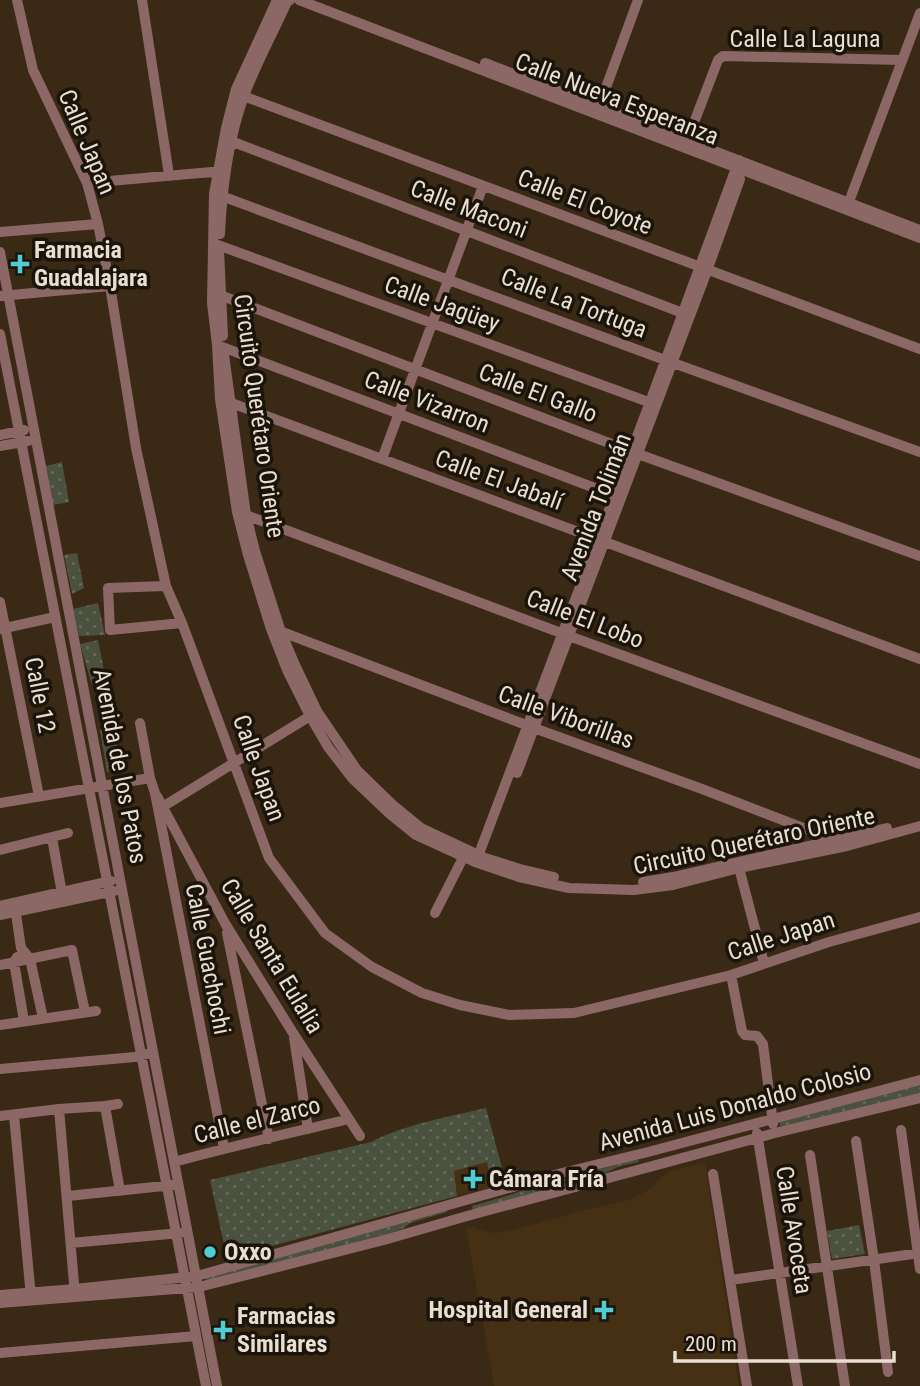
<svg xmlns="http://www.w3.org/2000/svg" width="920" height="1386" font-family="'Roboto Condensed',sans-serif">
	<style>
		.built { fill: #453014 }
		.grass { fill: url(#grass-dots) }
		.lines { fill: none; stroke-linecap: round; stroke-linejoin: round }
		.minor { stroke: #8b6866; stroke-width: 10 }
		.poi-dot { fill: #51ccd2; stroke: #1b140a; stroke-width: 2.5 }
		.labels { text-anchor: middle; stroke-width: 7; stroke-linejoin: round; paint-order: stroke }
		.street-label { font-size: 24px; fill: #e9ded1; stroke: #1b140a }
		.poi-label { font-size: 24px; font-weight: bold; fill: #e9ded1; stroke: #1b140a; text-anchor: start }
	</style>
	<defs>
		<pattern id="grass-dots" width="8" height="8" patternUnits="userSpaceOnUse" patternTransform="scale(1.75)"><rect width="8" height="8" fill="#4b513f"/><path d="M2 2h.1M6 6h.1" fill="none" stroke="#656a5a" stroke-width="1.8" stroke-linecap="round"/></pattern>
	</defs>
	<rect width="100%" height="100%" fill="#3a2914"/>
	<path class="built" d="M487,1162L492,1187L457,1196L454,1171Z
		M705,1162L739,1386H494L466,1228L472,1227L494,1233L510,1231L585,1210L616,1203L632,1199L653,1187L658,1180L668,1172Z"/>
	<path class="grass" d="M62,462L69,502L53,505L46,466Z
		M77,553L84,588L72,594L64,555Z
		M98,603L105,635L79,636L73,609Z
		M98,640L107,685H92L80,644Z
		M113,725L122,770L107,772L100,730Z
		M920,1085V1094L781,1129L779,1121Z
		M486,1108L506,1183L492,1187L487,1162L454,1171L457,1196L227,1258L210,1180L371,1142C406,1124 448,1117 486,1108Z
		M638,1159L639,1162L620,1166L601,1175L473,1210L472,1206L510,1195L523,1190Z
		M446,1209L447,1212L410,1223L404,1228L390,1233L207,1282L206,1278Z
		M859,1225L865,1254L832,1259L827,1231Z"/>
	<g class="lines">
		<path class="minor" d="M17,0L33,70L87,183L98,224L110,286L136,448L166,586L182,623L269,858L325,933L372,967L422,993L460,1005L509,1015L574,1013L731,975L829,942L920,917
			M142,0L169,175
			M277,0L236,89L226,128L214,194L212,303L217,345L220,399L237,512L248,555L271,629L287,670L310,716L328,747L352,778L390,814L416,835L475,862L519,877L569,888L634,890L673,885L739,868L847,846L920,826
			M299,0L920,238
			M485,63L920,230
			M238,94L920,349
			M597,112L638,0
			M228,140L688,315
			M685,146L718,60L723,56L902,60
			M87,183L223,171
			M216,194L665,360L920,452
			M847,207L920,13
			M0,232L98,224
			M220,234C222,188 228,140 244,96C256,64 273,33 287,2L290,0
			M215,244L654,404
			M219,250L223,336
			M0,252L217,1386
			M214,294L220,295L638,454L920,556
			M0,296L110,286
			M0,334L206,1386
			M217,345L621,498
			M224,355L246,515L255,551L281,632L295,665L317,711L357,770L394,806L421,828L485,858L520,869L554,877
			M226,401L920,659
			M0,435L24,430
			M0,446L28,441
			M382,459L483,186
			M243,514L569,636L920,764
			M166,586L108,588L110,630L182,623
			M0,602L39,796
			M0,629L55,617
			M277,630L534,728L702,789L832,839
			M140,723L150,778L155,793L224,1148
			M517,773L707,271L740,179
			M157,796L226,925L293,1033L360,1136
			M0,803L150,778
			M159,809L315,713
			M52,838L63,899
			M0,850L68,833
			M477,859L650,402L739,160
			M738,864L764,963
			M643,882L673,877L887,828
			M0,906L111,881
			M15,907L21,948L30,959L43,1018
			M435,913L467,850
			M0,915L114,891
			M227,933L269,1139
			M17,957L14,962L24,1021
			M0,965L72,950L85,1012
			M731,975L742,1031L745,1035L757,1036L763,1044L773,1124
			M0,1025L96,1011
			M294,1038L308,1129
			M0,1069L135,1057L147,1054
			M105,1106L120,1191
			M59,1109L75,1295
			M14,1115L31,1297
			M0,1116L59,1109L105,1106L118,1104
			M901,1130L920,1269
			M757,1133L798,1386
			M856,1141L874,1260L888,1372
			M810,1155L845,1386
			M174,1162C232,1146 291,1133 349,1119
			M713,1174L747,1386
			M68,1196L173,1185
			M71,1243L180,1233
			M731,1280L920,1253
			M0,1295L75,1289L197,1276L562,1173L648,1152L920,1080
			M0,1303L199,1287L384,1240L467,1216L775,1133L920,1098
			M0,1353L196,1336"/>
	</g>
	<g class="poi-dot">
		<path d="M16.5 253.5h7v7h7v7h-7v7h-7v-7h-7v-7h7z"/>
		<path d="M469.5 1168.5h7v7h7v7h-7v7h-7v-7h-7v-7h7z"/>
		<circle cx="210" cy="1252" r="7"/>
		<path d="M600.5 1299.5h7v7h7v7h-7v7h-7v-7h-7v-7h7z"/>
		<path d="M219.5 1319.5h7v7h7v7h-7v7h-7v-7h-7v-7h7z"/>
	</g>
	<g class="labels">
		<g class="street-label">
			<text x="805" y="47">Calle La Laguna</text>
			<text transform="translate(617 99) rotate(21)" y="8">Calle Nueva Esperanza</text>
			<text transform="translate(87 142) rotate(67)" y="8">Calle Japan</text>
			<text transform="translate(585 202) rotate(21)" y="8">Calle El Coyote</text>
			<text transform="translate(469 209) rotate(21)" y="8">Calle Maconi</text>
			<text transform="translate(574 303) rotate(21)" y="8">Calle La Tortuga</text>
			<text transform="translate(442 304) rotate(20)" y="8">Calle Jagüey</text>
			<text transform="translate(538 393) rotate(21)" y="8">Calle El Gallo</text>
			<text transform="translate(427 402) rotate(21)" y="8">Calle Vizarron</text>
			<text transform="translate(259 416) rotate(82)" y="8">Circuito Querétaro Oriente</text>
			<text transform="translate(499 480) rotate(20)" y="8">Calle El Jabalí</text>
			<text transform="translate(596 507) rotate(-69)" y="8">Avenida Tolimán</text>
			<text transform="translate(585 619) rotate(21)" y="8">Calle El Lobo</text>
			<text transform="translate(40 695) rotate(79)" y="8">Calle 12</text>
			<text transform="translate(566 717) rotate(20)" y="8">Calle Viborillas</text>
			<text transform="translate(120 766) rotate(79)" y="8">Avenida de los Patos</text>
			<text transform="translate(259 768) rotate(70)" y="8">Calle Japan</text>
			<text transform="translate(754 841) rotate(-12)" y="8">Circuito Querétaro Oriente</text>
			<text transform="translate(781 936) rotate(-18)" y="8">Calle Japan</text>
			<text transform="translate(272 956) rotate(59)" y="8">Calle Santa Eulalia</text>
			<text transform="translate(208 959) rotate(79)" y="8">Calle Guachochi</text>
			<text transform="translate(735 1107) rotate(-15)" y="8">Avenida Luis Donaldo Colosio</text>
			<text transform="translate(257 1120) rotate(-14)" y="8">Calle el Zarco</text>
			<text transform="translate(794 1230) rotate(81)" y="8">Calle Avoceta</text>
		</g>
		<g class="poi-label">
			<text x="34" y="258">Farmacia<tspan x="34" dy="28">Guadalajara</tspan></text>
			<text x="489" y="1187">Cámara Fría</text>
			<text x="224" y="1260">Oxxo</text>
			<text x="588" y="1318" text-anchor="end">Hospital General</text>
			<text x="237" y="1324">Farmacias<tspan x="237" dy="28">Similares</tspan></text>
		</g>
	</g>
	<path d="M675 1351v10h219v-10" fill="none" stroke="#e9ded1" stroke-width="3.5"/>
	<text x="685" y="1351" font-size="21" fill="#e9ded1" stroke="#1b140a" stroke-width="5" paint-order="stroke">200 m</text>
</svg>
